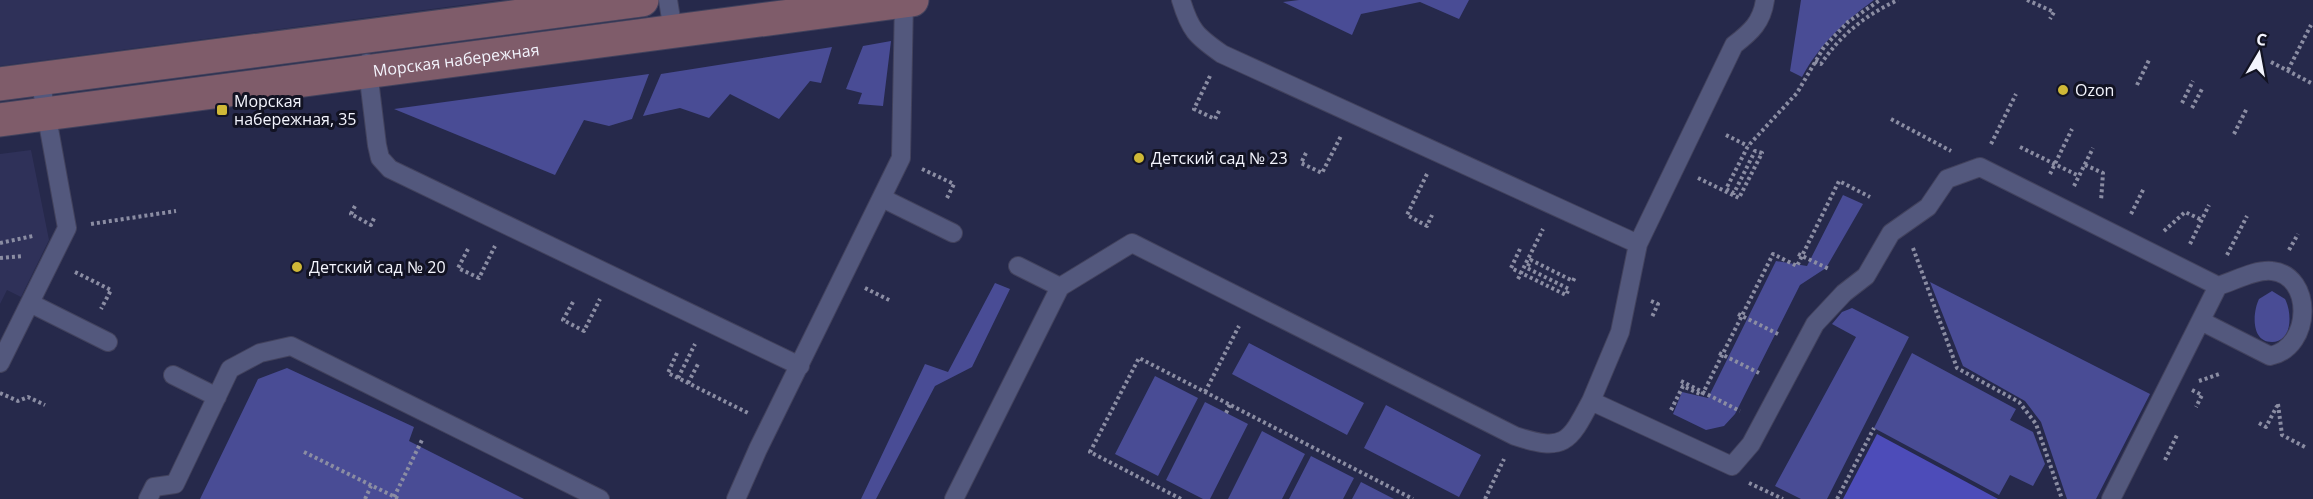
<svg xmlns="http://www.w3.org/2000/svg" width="2313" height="499" font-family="'Open Sans',sans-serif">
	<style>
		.built { fill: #2f3159 }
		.green { fill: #494c95 }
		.forest { fill: #4d4cb9 }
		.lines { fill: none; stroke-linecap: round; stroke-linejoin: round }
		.lane-casing { stroke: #42425d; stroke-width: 20 }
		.secondary-casing { stroke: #42425d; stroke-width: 35 }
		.path { stroke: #8b8da3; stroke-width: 4; stroke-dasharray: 3 3; stroke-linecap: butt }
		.lane { stroke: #53587d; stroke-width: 18 }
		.secondary { stroke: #7f5c6a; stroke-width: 33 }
		.poi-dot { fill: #cfb837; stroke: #121323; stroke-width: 2 }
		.labels { text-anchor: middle; stroke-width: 6; stroke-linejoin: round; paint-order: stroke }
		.street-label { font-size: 16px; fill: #f3f4fd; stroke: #121323 }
		.poi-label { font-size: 16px; fill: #f3f4fd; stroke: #121323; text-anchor: start }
	</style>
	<rect width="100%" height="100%" fill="#26294b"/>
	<path class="built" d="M0,0H500L0,66Z
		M31,150L49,240L21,297L7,290L0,304V154Z"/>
	<path class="green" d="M1299,0H1469L1459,19L1420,2L1361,14L1352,35L1283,2Z
		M1801,0H1874C1844,22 1820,44 1802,77L1790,71Z
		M891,41L883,106L858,104L862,93L846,89L863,46Z
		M832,47L821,83L810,81L779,119L730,94L709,118L680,108L643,116L661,74Z
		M649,74L632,119L609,126L584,120L555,175L394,109Z
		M1843,195L1863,204L1826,268L1800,285L1735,414L1724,426L1706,430L1673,414L1682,392L1708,398L1776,261L1807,266Z
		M1930,282L2150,394L2096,499H2067L2041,422L2025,401L1963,366Z
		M995,283L1010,289L972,367L935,386L876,499H861L925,364L948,372Z
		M2272,291L2285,299C2292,312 2293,342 2272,342C2250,342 2253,311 2259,299Z
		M1852,308L1909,337L1827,499H1801L1775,486L1856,337L1832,324L1842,312Z
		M1249,343L1364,403L1347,435L1232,374Z
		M1912,353L2016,409L2010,420L2033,432L2045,464L2033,486L2010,475L1999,495L1874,428Z
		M287,368L414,427L409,441L524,499H200L258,379Z
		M1155,376L1198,398L1158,476L1115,454Z
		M1205,402L1248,424L1210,499H1203L1166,480Z
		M1386,405L1481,455L1459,497L1364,448Z
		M1262,431L1305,454L1282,499H1228Z
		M1311,456L1354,478L1343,499H1289Z
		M1361,482L1394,499H1352Z"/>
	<path class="forest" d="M1877,434L1998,499H1843Z"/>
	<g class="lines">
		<g class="lane-casing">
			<path id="lane" d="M668,0L673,31
				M1181,0C1190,30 1196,36 1222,54L1638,244
				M367,63L377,145L380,158L390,169L800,366
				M882,198L953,233
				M1018,266L1060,287
				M30,303L108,342
				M2201,321L2270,356C2313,347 2313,275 2272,271C2256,269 2234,281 2218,286
				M0,363L67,228L40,79
				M173,375L217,397
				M1591,401L1620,332L1638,244L1734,45C1751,32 1762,22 1765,0
				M148,499L154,487L175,484L230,369L260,353L291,346L600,499
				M736,499L758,449L901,158L904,0
				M954,499L1060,287L1132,243L1515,436C1564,452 1569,443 1591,401L1732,466L1751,444L1815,324L1844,293L1866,276L1891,233L1928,207L1947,179L1980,167L2218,286L2111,499"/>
		</g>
		<g class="secondary-casing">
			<g id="secondary">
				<path d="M0,84L642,0"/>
				<path id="s1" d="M0,120L912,0"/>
			</g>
		</g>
		<path class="path" d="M2027,0L2054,12L2050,19
			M1815,61L1821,64C1840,35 1867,14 1898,0
			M2271,62L2313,84
			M2288,70L2311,25
			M1210,76L1194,109L1215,119L1220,109
			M2137,85L2149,60
			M2182,103L2193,81
			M2192,108L2203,87
			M1891,119L1951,151
			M2234,134L2247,108
			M1726,135L1748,146
			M1991,144L2016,94
			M2020,147L2079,176
			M1306,153L1301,163L1322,173L1341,136
			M2085,165L2103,173L2101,201
			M922,169L954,184L946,200
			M1427,174L1407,215L1427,226L1432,215
			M2050,174L2072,129
			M1698,178L1739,198L1762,153L1755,151L1734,193L1726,189L1748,146L1797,93L1824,47L1848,22L1880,0
			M2074,186L2093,148
			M355,206L351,214L371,225L375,216
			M2131,214L2144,188
			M91,224L176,211
			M2164,231L2185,212L2202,220
			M0,243L33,236
			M2190,244L2209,205
			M1913,248L1957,368L2019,402L2036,424L2062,499
			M468,249L458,268L479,278L495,246
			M1520,249L1511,268L1566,295L1569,289L1527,268L1531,260L1573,281L1575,277
			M2289,250L2298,234
			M1798,254L1829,269
			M2227,255L2247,216
			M0,258L23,256
			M75,272L111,290L101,309
			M1518,279L1543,229
			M865,288L891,301
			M1651,301L1658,304L1652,317
			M573,302L563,320L584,331L600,299
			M1738,314L1778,334
			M677,353L668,373L748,413
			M1719,353L1759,373
			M678,378L695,344
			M1681,381L1740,411
			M2199,381L2219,374
			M688,383L698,364
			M2192,390L2202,395L2196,407
			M1205,392L1239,326
			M0,393L18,401L28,397L45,405
			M2278,404L2282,435L2305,447
			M1671,410L1683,386L1702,395L1773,254L1797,266L1839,181L1870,197
			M1226,413L1230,405
			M2259,423L2266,427L2277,406
			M304,452L399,499
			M2165,460L2178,433
			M1749,483L1783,499
			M394,497L423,438
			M365,499L371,486
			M1181,499L1090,452L1139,358L1413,499
			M1485,499L1504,459
			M1837,499L1874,428"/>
		<use href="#lane" class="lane"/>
		<use href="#secondary" class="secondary"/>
	</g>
	<g class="poi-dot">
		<circle cx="2063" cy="90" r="6"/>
		<rect x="216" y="104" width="12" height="12" rx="3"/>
		<circle cx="1139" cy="158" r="6"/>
		<circle cx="297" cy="267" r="6"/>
	</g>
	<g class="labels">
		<g class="street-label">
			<text dy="6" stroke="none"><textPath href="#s1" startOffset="460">Морская набережная</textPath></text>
		</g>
		<g class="poi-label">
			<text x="2075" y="96">Ozon</text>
			<text x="234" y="107">Морская<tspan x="234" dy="18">набережная, 35</tspan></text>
			<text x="1151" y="164">Детский сад № 23</text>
			<text x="309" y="273">Детский сад № 20</text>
		</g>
	</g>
	<g transform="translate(2259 54) rotate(10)" stroke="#121323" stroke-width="4.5" paint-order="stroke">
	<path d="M0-4.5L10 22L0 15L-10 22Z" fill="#f3f4fd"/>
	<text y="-9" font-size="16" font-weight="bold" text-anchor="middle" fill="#f3f4fd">С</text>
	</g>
</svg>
